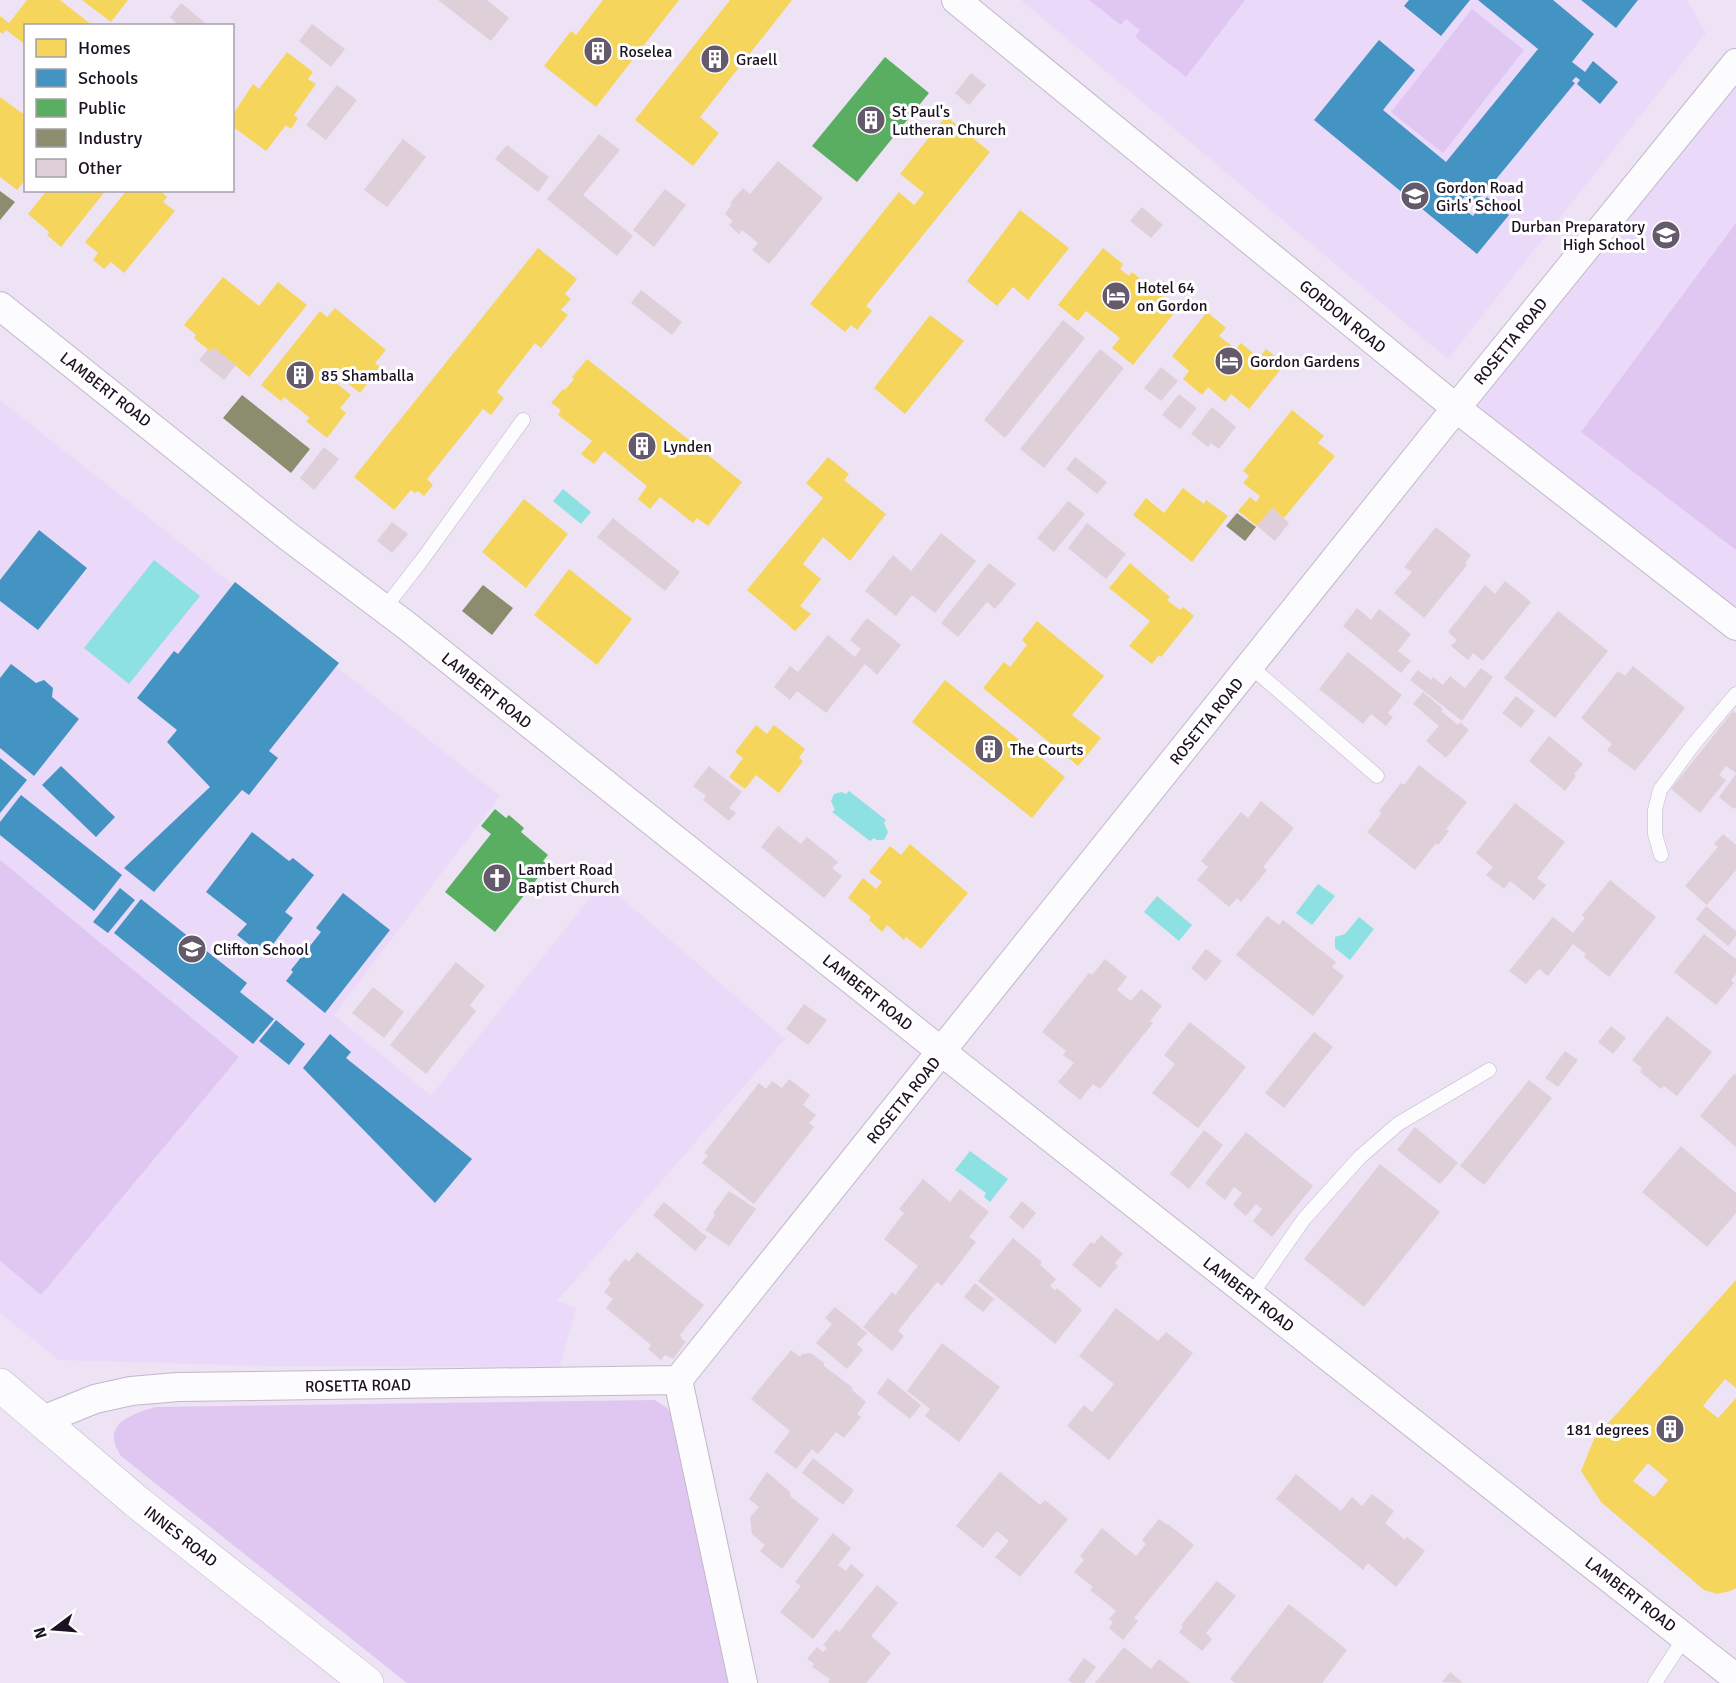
<svg xmlns="http://www.w3.org/2000/svg" width="1736" height="1683" font-family="Signika,sans-serif">
	<style>
		.built { fill: #ead9f8 }
		.green { fill: #e0c7f2 }
		.water { fill: #8ee1e2 }
		.homes { fill: #f6d55c; fill-rule: evenodd }
		.schools { fill: #4393c3; fill-rule: evenodd }
		.public { fill: #5aae61 }
		.industry { fill: #8c8c6e }
		.building { fill: #dfcfd8 }
		.lines { fill: none; stroke-linecap: round; stroke-linejoin: round }
		.lane-casing { stroke: #c2b8c9; stroke-width: 15 }
		.street-casing { stroke: #c2b8c9; stroke-width: 30 }
		.secondary-casing { stroke: #c2b8c9; stroke-width: 34 }
		.lane { stroke: #fcfbfd; stroke-width: 14 }
		.street { stroke: #fcfbfd; stroke-width: 28 }
		.secondary { stroke: #fcfbfd; stroke-width: 33 }
		.labels { text-anchor: middle; stroke-width: 6; stroke-linejoin: round; paint-order: stroke }
		.poi-label { font-size: 16px; fill: #1b1121; stroke: #fff; text-anchor: start }
		.street-label { font-size: 16px; fill: #1b1121; stroke: #fff }
	</style>
	<rect width="100%" height="100%" fill="#ede3f4"/>
	<path class="built" d="M1021,0H1687L1706,33L1448,359Z
		M1736,63V626L1456,408Z
		M0,400L500,796L334,1015L431,1096L603,882L785,1039L557,1301L576,1308L560,1367L268,1366L59,1360L0,1313Z"/>
	<path class="green" d="M1089,0H1245L1186,77L1135,37L1140,30L1126,19L1121,25Z
		M1472,9L1524,50L1443,153L1391,112Z
		M1736,223V550L1581,432Z
		M0,860L239,1057L41,1295L0,1261Z
		M655,1400L667,1408L673,1417L730,1683H407L121,1456C100,1424 130,1415 155,1407Z"/>
	<path class="water" d="M563,489L591,512L581,524L553,501Z
		M154,560L200,596L129,684L84,648Z
		M849,791L886,820L884,823L888,832L884,840H877L874,838L870,841L832,812L835,810L831,801L834,794L841,792L846,794Z
		M1318,884L1335,896L1312,925L1296,913Z
		M1157,896L1192,925L1179,941L1144,912Z
		M1359,917L1374,929L1350,960L1335,948V937L1345,934Z
		M970,1151L1008,1179L990,1202L984,1197L986,1193L955,1170Z"/>
	<path class="homes" d="M27,0H60L93,26H26V45L6,30L3,34L0,32V16L9,23Z
		M82,0H128L111,22Z
		M603,0H679L596,107L544,66L571,31L576,35Z
		M730,0H792L700,117L719,133L693,166L635,120Z
		M287,52L313,72L308,79L316,84L294,115L298,118L291,129L286,125L266,151L232,126V116L253,84L259,89Z
		M0,97L26,116V179L17,190L0,177Z
		M946,116L990,152L866,306L872,311L857,330L851,325L845,332L810,304L899,192L914,205L924,193L900,174Z
		M47,190H106L61,247L47,235L49,232L28,214Z
		M127,190H160L167,197L163,202L175,211L124,273L111,262L104,269L93,260L98,253L85,242Z
		M1020,210L1069,248L1028,300L1013,287L997,306L967,281Z
		M538,248L577,279L565,294L571,299L561,310L568,315L541,348L535,343L497,392L504,398L491,415L483,409L427,479L433,485L424,496L418,491L415,493L411,490L394,510L354,477Z
		M1103,248L1123,264L1120,269L1129,276L1132,272L1148,285L1145,289L1155,296L1158,292L1178,308L1133,365L1112,348L1120,338L1086,311L1078,321L1058,305Z
		M223,277L259,306L278,282L307,305L249,377L214,348L211,352L194,338L196,335L184,325Z
		M335,308L386,350L375,363L380,367L360,393L334,373L330,378L351,395L340,408L346,413L327,438L306,421L310,418L284,397L281,401L261,385L320,311L327,317Z
		M1207,312L1226,328L1219,336L1236,349L1241,343L1259,358L1266,349L1285,364L1249,409L1231,394L1225,402L1208,387L1202,395L1183,379L1189,371L1172,356Z
		M930,315L964,341L905,414L874,388Z
		M587,359L742,482L708,526L697,518L693,523L660,497L650,509L638,499L647,486L604,451L594,464L581,454L592,441L558,415L561,410L551,403L563,389L565,390L574,379L572,377Z
		M1292,410L1324,436L1318,443L1335,456L1284,518L1272,508L1257,526L1238,511L1250,497L1256,502L1260,496L1243,483L1249,476L1243,471Z
		M828,457L849,474L844,480L886,514L850,561L823,537L803,564L821,579L800,606L811,614L795,631L747,590L823,498L806,483Z
		M1183,488L1204,504L1206,500L1228,516L1192,562L1133,515L1146,498L1164,513Z
		M524,499L568,534L526,588L482,552Z
		M1130,563L1170,597L1167,600L1180,610L1183,607L1194,616L1161,657L1159,655L1152,664L1129,646L1150,621L1109,588Z
		M569,569L632,619L597,665L534,615Z
		M1037,621L1104,676L1072,715L1101,738L1078,766L983,688L1004,662L1010,667L1027,645L1022,640Z
		M945,680L1065,777L1032,818L912,722Z
		M756,725L767,734L774,725L805,749L799,758L803,761L779,793L756,775L745,789L729,777L743,758L735,752Z
		M910,844L968,893L921,949L906,937L904,940L887,925L882,932L869,920L871,917L848,898L863,878L876,889L882,882L869,872L890,846L901,855Z
		M1736,1280V1388L1725,1379L1703,1406L1718,1418L1736,1398V1588L1730,1591L1717,1594L1704,1590L1601,1502L1581,1471L1594,1439ZM1648,1463L1668,1480L1654,1497L1633,1481Z"/>
	<path class="schools" d="M1409,0H1470L1441,36L1404,6Z
		M1478,0H1553L1594,34L1572,62L1585,72L1593,61L1618,82L1600,104L1577,84L1580,80L1576,77L1572,81L1575,83L1483,195L1480,197L1484,200L1487,197L1509,215L1477,254L1314,120L1379,40L1415,70L1383,110L1446,162L1538,49ZM1465,196L1480,207L1473,216L1458,205Z
		M1581,0H1638L1616,28Z
		M39,530L87,568L38,630L0,601V580Z
		M235,582L339,663L269,751L278,758L249,795L242,790L154,892L124,868L210,787L167,742L177,730L137,698L174,651L178,654Z
		M11,664L36,683L44,680L53,688L52,697L79,719L34,776L0,748V678Z
		M0,758L27,780L0,813Z
		M61,766L115,817L96,837L42,785Z
		M21,795L122,875L94,911L0,835V822Z
		M252,832L289,861L293,858L314,875L285,912L293,918L264,956L237,935L247,924L206,892Z
		M120,888L135,900L108,933L93,922Z
		M343,893L390,930L325,1013L286,981L293,972L291,970L321,932L316,928Z
		M141,899L247,983L240,992L274,1019L253,1044L114,933Z
		M276,1020L305,1044L289,1065L259,1041Z
		M330,1034L351,1052L346,1058L472,1159L435,1203L303,1068Z"/>
	<path class="public" d="M885,57L929,93L857,182L812,146Z
		M495,809L506,818L509,815L524,828L521,832L548,855L543,861L548,865L495,932L445,892L491,834L481,826Z"/>
	<path class="industry" d="M0,191L15,202L0,220Z
		M242,395L310,449L291,473L223,418Z
		M1237,513L1256,527L1245,541L1226,526Z
		M483,585L513,608L492,635L462,611Z"/>
	<path class="building" d="M438,0H487L509,18L491,41Z
		M181,3L209,26H174L176,23L170,17Z
		M312,24L345,49L331,67L299,41Z
		M971,73L986,85L969,105L955,93Z
		M337,85L357,100L326,140L306,125Z
		M599,134L620,150L583,195L633,236L617,256L547,199Z
		M403,139L426,157L387,207L364,190Z
		M507,145L549,177L538,192L495,159Z
		M778,161L823,198L769,264L752,250L758,243L742,230L739,234L729,225L733,221L725,214L732,204L730,203L743,188L750,194Z
		M665,189L686,205L654,247L633,230Z
		M1142,207L1163,225L1151,238L1130,221Z
		M641,290L682,322L672,335L631,303Z
		M1063,320L1085,338L1005,438L984,420Z
		M214,348L236,365L224,380L199,360L208,349L211,352Z
		M1100,349L1124,368L1044,468L1020,449Z
		M1161,367L1178,381L1161,401L1144,388Z
		M1179,394L1197,408L1180,429L1162,415Z
		M1212,407L1236,427L1219,449L1211,443L1208,447L1191,434Z
		M324,447L339,459L314,490L300,478Z
		M1075,457L1107,482L1097,494L1066,469Z
		M1068,501L1085,514L1054,552L1037,538Z
		M1272,508L1289,523L1275,541L1257,526Z
		M613,518L680,572L665,591L597,537Z
		M392,522L408,534L392,553L377,541Z
		M1087,523L1126,554L1106,579L1068,548Z
		M1436,527L1471,555L1465,563L1467,565L1424,618L1394,593L1412,572L1404,567Z
		M941,533L976,561L935,613L912,595L896,616L865,591L893,555L911,571Z
		M989,563L1016,584L995,609L987,602L958,637L941,623Z
		M1505,581L1531,602L1483,661L1473,653L1468,660L1451,646L1457,640L1448,632L1485,585L1495,594Z
		M1357,608L1371,620L1379,609L1411,634L1398,651L1411,661L1401,673L1343,626Z
		M1558,611L1608,651L1555,718L1504,678Z
		M867,618L901,645L877,675L865,664L826,713L797,691L790,700L774,687L790,666L798,672L828,635L855,657L861,649L850,640Z
		M1348,652L1402,695L1388,713L1393,717L1386,726L1371,714L1363,724L1319,689Z
		M1633,666L1685,708L1635,771L1607,750L1612,744L1581,718L1618,671L1625,676Z
		M1481,668L1493,677L1462,721L1410,680L1418,670L1431,680L1433,677L1443,685L1450,676L1465,688Z
		M1423,692L1443,709L1441,711L1458,725L1460,722L1469,730L1446,758L1426,741L1439,726L1413,704Z
		M1516,696L1535,711L1521,728L1502,713Z
		M1733,711L1736,713V773L1726,766L1719,775L1726,780L1700,813L1671,789Z
		M1549,736L1583,764L1574,774L1576,776L1565,791L1529,761Z
		M1419,765L1467,802L1446,829L1449,831L1438,845L1436,843L1415,870L1367,832L1382,813L1379,811L1401,783L1404,785Z
		M709,766L742,792L729,808L736,813L729,821L703,800L706,796L693,786Z
		M1736,774V807L1734,809L1719,797Z
		M1261,801L1294,828L1263,867L1267,870L1241,902L1237,898L1229,907L1197,880L1208,867L1201,861L1241,812L1248,818Z
		M1515,803L1565,842L1537,878L1546,885L1534,900L1510,881L1504,889L1486,875L1493,867L1476,853Z
		M778,826L801,844L807,837L838,862L832,868L842,876L824,898L761,847Z
		M1723,834L1736,845V870L1707,905L1685,886L1718,847L1714,844Z
		M1610,880L1656,917L1609,977L1584,957L1586,954L1573,944L1548,976L1539,969L1526,984L1509,971L1553,917L1573,933L1585,918L1582,915Z
		M1706,906L1736,931V936L1728,946L1696,919Z
		M1267,916L1279,925L1283,920L1336,962L1332,967L1344,976L1313,1016L1236,955Z
		M1704,934L1736,959V974L1731,980L1734,983L1716,1005L1674,972Z
		M1206,949L1222,961L1206,981L1191,968Z
		M1105,959L1127,977L1117,990L1131,1001L1141,989L1162,1006L1150,1021L1153,1023L1100,1089L1093,1084L1080,1100L1058,1082L1074,1063L1063,1055L1066,1051L1042,1032L1089,973L1092,975Z
		M456,962L485,986L470,1005L476,1011L426,1074L390,1045Z
		M373,987L404,1012L384,1038L352,1013Z
		M804,1004L827,1020L808,1045L786,1029Z
		M1667,1016L1712,1052L1677,1096L1664,1086L1661,1089L1640,1072L1642,1068L1632,1060Z
		M1190,1022L1246,1067L1198,1128L1152,1093L1175,1064L1164,1055Z
		M1611,1026L1626,1038L1613,1054L1598,1042Z
		M1314,1032L1333,1047L1284,1108L1265,1093Z
		M1565,1051L1578,1060L1558,1087L1545,1078Z
		M1734,1074L1736,1075V1147L1700,1116Z
		M789,1079L810,1095L803,1105L816,1115L809,1123L814,1127L754,1204L702,1163L708,1155L704,1153L759,1083L766,1089L772,1081L782,1088Z
		M1529,1080L1552,1098L1484,1185L1460,1166Z
		M1415,1127L1458,1163L1440,1184L1397,1150Z
		M1204,1130L1223,1145L1189,1189L1170,1174Z
		M1246,1132L1313,1186L1272,1237L1253,1221L1262,1209L1256,1204L1246,1216L1233,1205L1242,1193L1234,1187L1225,1200L1205,1183Z
		M1681,1146L1736,1193V1213L1707,1247L1642,1192Z
		M1380,1164L1440,1212L1364,1307L1304,1259Z
		M923,1179L950,1202L960,1189L989,1212L969,1237L976,1242L942,1286L937,1282L898,1331L904,1336L892,1351L863,1327L892,1292L895,1295L918,1266L884,1239L904,1213L899,1209Z
		M729,1191L756,1209L729,1246L705,1230L715,1215L713,1213Z
		M1022,1201L1036,1213L1023,1229L1009,1217Z
		M664,1202L707,1237L695,1251L653,1215Z
		M1101,1235L1123,1254L1115,1263L1118,1266L1100,1288L1072,1265L1091,1242L1094,1244Z
		M1013,1238L1042,1262L1040,1265L1056,1279L1050,1286L1055,1290L1057,1288L1082,1310L1055,1344L978,1281Z
		M637,1252L704,1305L680,1335L682,1337L681,1338L686,1342L673,1359L665,1355L661,1360L648,1349L651,1345L606,1308L613,1299L604,1292L611,1283L608,1280L625,1259L629,1262Z
		M975,1283L994,1299L983,1312L964,1297Z
		M835,1307L867,1333L857,1344L863,1350L847,1369L816,1343L832,1324L825,1318Z
		M1116,1308L1158,1341L1166,1332L1193,1353L1109,1460L1067,1426L1084,1405L1092,1412L1114,1384L1079,1356Z
		M942,1343L1000,1387L959,1442L925,1416L930,1409L907,1391Z
		M791,1350L800,1357L802,1354L811,1353L824,1363V1366L853,1388L851,1389L866,1402L857,1414L861,1417L844,1438L836,1432L818,1454L812,1449L796,1469L774,1452L790,1431L751,1399Z
		M888,1378L921,1405L910,1419L877,1393Z
		M813,1458L854,1490L843,1505L802,1473Z
		M767,1472L790,1492V1496L819,1519L782,1569L760,1551L765,1545L752,1534L750,1517L759,1507L749,1499Z
		M1000,1472L1040,1505L1045,1500L1068,1519L1020,1577L995,1557L1009,1541L997,1531L983,1548L956,1526Z
		M1296,1474L1341,1511L1352,1497L1362,1506L1372,1494L1394,1511L1385,1523L1405,1540L1407,1537L1425,1551L1396,1587L1368,1563L1363,1570L1276,1499Z
		M1159,1519L1167,1525L1168,1524L1194,1545L1134,1618L1138,1621L1123,1640L1109,1628L1113,1622L1109,1619L1116,1611L1090,1590L1093,1587L1074,1572L1084,1560L1080,1556L1102,1528L1136,1556L1146,1544L1142,1540Z
		M833,1533L851,1548L838,1565L846,1571L851,1564L864,1575L813,1639L780,1612L801,1586L795,1582Z
		M1217,1581L1236,1596L1206,1633L1212,1639L1202,1651L1179,1632L1183,1627L1181,1625Z
		M877,1585L898,1603L871,1636L891,1653L866,1683H829L828,1682L830,1679L812,1667L814,1664L807,1659L817,1647L823,1652L827,1648L823,1645L836,1629L839,1632Z
		M1289,1604L1347,1650L1322,1683H1235L1230,1679Z
		M1124,1647L1151,1669L1159,1659L1190,1683H1095Z
		M1084,1658L1096,1667L1084,1683H1072L1068,1680Z
		M1450,1672L1463,1683L1442,1682Z"/>
	<g class="lines">
		<g class="lane-casing">
			<path id="lane" d="M384,609L422,560L523,420
				M1250,666L1377,776
				M1661,855L1655,834V810L1660,790L1693,745L1736,694
				M1251,1295L1304,1219L1360,1157L1398,1124L1489,1070
				M1655,1683L1685,1637"/>
		</g>
		<g class="street-casing">
			<path id="street" d="M956,0L1456,408L1736,626
				M0,306L285,534L407,626L942,1052L1736,1678
				M678,1380L1456,408L1736,63
				M678,1380L743,1683
				M43,1420L95,1399L131,1391L178,1387L678,1380"/>
		</g>
		<g class="secondary-casing">
			<path id="secondary" d="M0,1385L137,1502L367,1683"/>
		</g>
		<use href="#lane" class="lane"/>
		<use href="#street" class="street"/>
		<use href="#secondary" class="secondary"/>
	</g>
	<defs>
		<g id="building-disc" transform="scale(1.5)"><circle r="9.5" fill="#645a6b" stroke="#fff"/><path d="M-4-6H4V6H1V3H-1V6H-4ZM-2.5-4.3h1.7v1.8h-1.7ZM.8-4.3h1.7v1.8H.8ZM-2.5-1h1.7V.8h-1.7ZM.8-1h1.7V.8H.8Z" fill="#fff"/></g>
		<g id="school-disc" transform="scale(1.5)"><circle r="9.5" fill="#645a6b" stroke="#fff"/><path d="M0-5L7-2L0 1L-7-2ZM-4 1L0 2.5L4 1V4Q0 6-4 4Z" fill="#fff"/></g>
		<g id="hotel-disc" transform="scale(1.5)"><circle r="9.5" fill="#645a6b" stroke="#fff"/><path d="M-6-4.5h1.5V1H6V5H4.5V3h-9V5H-6ZM-4 0a1.8 1.8 0 1 1 3.6 0ZM.5 0V-2.5h3Q6-2.5 6 0Z" fill="#fff"/></g>
		<g id="church-disc" transform="scale(1.5)"><circle r="9.5" fill="#645a6b" stroke="#fff"/><path d="M-1.2-6h2.4v3.5h3.3v2.4h-3.3V6h-2.4V-.1h-3.3v-2.4h3.3Z" fill="#fff"/></g>
	</defs>
	<g fill-rule="evenodd">
		<use href="#building-disc" x="598" y="51"/>
		<use href="#building-disc" x="715" y="59"/>
		<use href="#building-disc" x="871" y="120"/>
		<use href="#school-disc" x="1415" y="196"/>
		<use href="#school-disc" x="1666" y="235"/>
		<use href="#hotel-disc" x="1116" y="296"/>
		<use href="#hotel-disc" x="1229" y="361"/>
		<use href="#building-disc" x="300" y="375"/>
		<use href="#building-disc" x="642" y="446"/>
		<use href="#building-disc" x="989" y="749"/>
		<use href="#church-disc" x="497" y="878"/>
		<use href="#school-disc" x="192" y="949"/>
		<use href="#building-disc" x="1670" y="1429"/>
	</g>
	<g class="labels">
		<g class="poi-label">
			<text x="619" y="57">Roselea</text>
			<text x="736" y="65">Graell</text>
			<text x="892" y="117">St Paul's<tspan x="892" dy="18">Lutheran Church</tspan></text>
			<text x="1436" y="193">Gordon Road<tspan x="1436" dy="18">Girls' School</tspan></text>
			<text x="1645" y="232" text-anchor="end">Durban Preparatory<tspan x="1645" dy="18">High School</tspan></text>
			<text x="1137" y="293">Hotel 64<tspan x="1137" dy="18">on Gordon</tspan></text>
			<text x="1250" y="367">Gordon Gardens</text>
			<text x="321" y="381">85 Shamballa</text>
			<text x="663" y="452">Lynden</text>
			<text x="1010" y="755">The Courts</text>
			<text x="518" y="875">Lambert Road<tspan x="518" dy="18">Baptist Church</tspan></text>
			<text x="213" y="955">Clifton School</text>
			<text x="1649" y="1435" text-anchor="end">181 degrees</text>
		</g>
		<g class="street-label">
			<text transform="translate(1343 316) rotate(39)" y="6">GORDON ROAD</text>
			<text transform="translate(1510 341) rotate(-51)" y="6">ROSETTA ROAD</text>
			<text transform="translate(106 389) rotate(38)" y="6">LAMBERT ROAD</text>
			<text transform="translate(487 690) rotate(39)" y="6">LAMBERT ROAD</text>
			<text transform="translate(1206 721) rotate(-51)" y="6">ROSETTA ROAD</text>
			<text transform="translate(868 992) rotate(39)" y="6">LAMBERT ROAD</text>
			<text transform="translate(903 1100) rotate(-51)" y="6">ROSETTA ROAD</text>
			<text transform="translate(1249 1294) rotate(38)" y="6">LAMBERT ROAD</text>
			<text transform="translate(358 1385) rotate(-1)" y="6">ROSETTA ROAD</text>
			<text transform="translate(181 1536) rotate(38)" y="6">INNES ROAD</text>
			<text transform="translate(1631 1594) rotate(38)" y="6">LAMBERT ROAD</text>
		</g>
	</g>
	<rect x="24" y="24" width="210" height="168" fill="#ffffff" stroke="#a4a0a6" stroke-width="1.5"/>
	<rect x="36" y="39" width="30" height="18" fill="#f6d55c" stroke="#a4a0a6" stroke-width="1.5"/>
	<text x="78" y="54" font-size="18" fill="#1b1121">Homes</text>
	<rect x="36" y="69" width="30" height="18" fill="#4393c3" stroke="#a4a0a6" stroke-width="1.5"/>
	<text x="78" y="84" font-size="18" fill="#1b1121">Schools</text>
	<rect x="36" y="99" width="30" height="18" fill="#5aae61" stroke="#a4a0a6" stroke-width="1.5"/>
	<text x="78" y="114" font-size="18" fill="#1b1121">Public</text>
	<rect x="36" y="129" width="30" height="18" fill="#8c8c6e" stroke="#a4a0a6" stroke-width="1.5"/>
	<text x="78" y="144" font-size="18" fill="#1b1121">Industry</text>
	<rect x="36" y="159" width="30" height="18" fill="#dfcfd8" stroke="#a4a0a6" stroke-width="1.5"/>
	<text x="78" y="174" font-size="18" fill="#1b1121">Other</text>
	<g transform="translate(54 1629) rotate(254)" stroke="#ffffff" stroke-width="4.5" paint-order="stroke">
	<path d="M0-4.5L10 22L0 15L-10 22Z" fill="#1b1121"/>
	<text y="-9" font-size="16" font-weight="bold" text-anchor="middle" fill="#1b1121">N</text>
	</g>
</svg>
